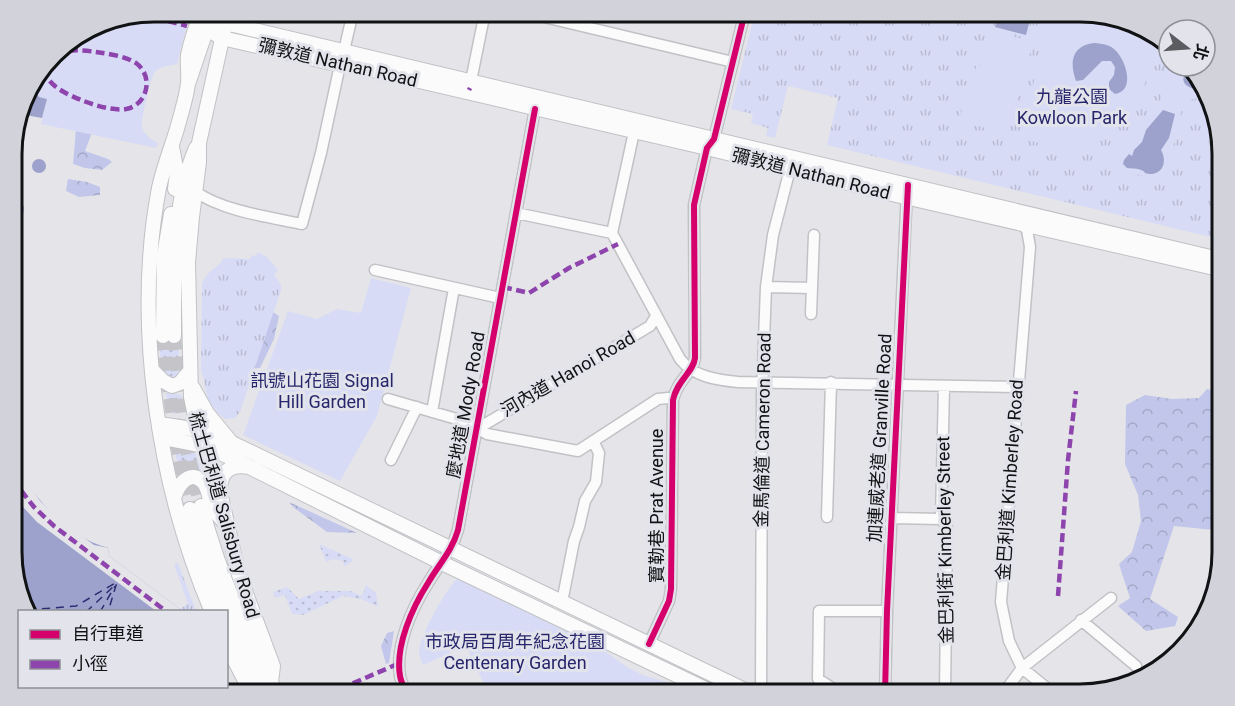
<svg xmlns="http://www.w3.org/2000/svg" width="1235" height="706" font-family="Roboto,'Noto Sans TC',sans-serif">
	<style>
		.grass { fill: url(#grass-dots) }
		.forest { fill: url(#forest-crowns) }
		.park { fill: url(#park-tufts) }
		.garden { fill: #d7dbf5 }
		.water { fill: #9ca2cc }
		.pier { fill: #e5e5e9 }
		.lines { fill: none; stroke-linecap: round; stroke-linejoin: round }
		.ferry { stroke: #2b2b71; stroke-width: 1.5; stroke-dasharray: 8 6; stroke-linecap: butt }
		.major-tunnel { stroke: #c5c5c9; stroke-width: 14; stroke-dasharray: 14 7; stroke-linecap: butt }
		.minor-casing { stroke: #c1c2c5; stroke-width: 13 }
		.major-casing { stroke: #c1c2c5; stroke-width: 16 }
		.minor { stroke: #fbfbfc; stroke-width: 10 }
		.major { stroke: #fbfbfc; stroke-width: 14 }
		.quiet { stroke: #8e44ad; stroke-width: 4.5; stroke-dasharray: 9 4.5; stroke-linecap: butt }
		.cycleway-casing { stroke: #e3e4eb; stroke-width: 10 }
		.cycleway { stroke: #d6006c; stroke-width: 6 }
		.labels { text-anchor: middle; stroke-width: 6; stroke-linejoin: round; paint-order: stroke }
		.street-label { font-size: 18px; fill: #111214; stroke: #e3e4eb }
		.park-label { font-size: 18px; fill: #27266c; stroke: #e3e4eb }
		.rim { fill: none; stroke: #111214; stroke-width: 3 }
	</style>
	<defs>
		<pattern id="grass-dots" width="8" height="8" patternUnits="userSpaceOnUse" patternTransform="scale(1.5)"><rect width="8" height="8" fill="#d7dbf5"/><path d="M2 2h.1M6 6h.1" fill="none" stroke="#b8bbd1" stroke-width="1.8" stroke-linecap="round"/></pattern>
		<pattern id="forest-crowns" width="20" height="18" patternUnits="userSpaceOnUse" patternTransform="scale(1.5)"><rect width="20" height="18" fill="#c1c6ea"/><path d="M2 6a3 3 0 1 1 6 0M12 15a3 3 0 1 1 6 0" fill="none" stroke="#a5a9c8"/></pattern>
		<pattern id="park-tufts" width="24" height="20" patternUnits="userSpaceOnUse" patternTransform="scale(1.5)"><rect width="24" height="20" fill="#d7dbf5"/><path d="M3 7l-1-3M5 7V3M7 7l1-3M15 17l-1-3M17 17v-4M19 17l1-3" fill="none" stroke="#b8bbd1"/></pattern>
	</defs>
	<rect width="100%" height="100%" fill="#e5e5e9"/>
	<path class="grass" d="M180,337L178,360V375L173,380C158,370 161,355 159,339Z
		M166,393L182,395V406L178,414L170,413Z
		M175,452L195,453L204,479L196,471L189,470L180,474Z
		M319,544L353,559V561L344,566L343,561L333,559L326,562Z
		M366,585L376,593L378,607L361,599L343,596L303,615L292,614L285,595L275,598L273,592L287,587L299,599L318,591H350L362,596Z"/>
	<path class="forest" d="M77,118L93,130L85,151L108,159L112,162L102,170L85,168L73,164Z
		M68,179L87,182L100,187V195L79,197L66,191Z
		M273,312L279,316L274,339L260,368L250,369Z
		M1207,389L1223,393V548L1214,530L1174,526L1150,599L1178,617L1175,626L1146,631L1118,606L1130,598L1119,564L1132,552L1141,521L1138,495L1125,464L1126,405L1145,395L1172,399L1199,398Z
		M289,502L357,533L327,532L293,507Z
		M394,631L389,663L386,664L381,646L387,633Z"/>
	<path class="park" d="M755,12H1081L1152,31L1169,47V66H1189L1199,76L1223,145V240L827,145L838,98L788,86L775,138L766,136L768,128L751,123L753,114L731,109Z
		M258,252L267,257L278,270L274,274L282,287L240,412L235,418L225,419C216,413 208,402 206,391C204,384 205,378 201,372L202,284C207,269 221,267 223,258L250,259L252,255L256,256Z
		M178,563L196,611H176L188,604L174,564Z
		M227,677L234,693L237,694H216L211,687L226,686Z"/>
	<path class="garden" d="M155,12H190L177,64C170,66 159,66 155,72C150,78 141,119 142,127C144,135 151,139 158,143L156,148L41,124L47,99L39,97L31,85L60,48L100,23Z
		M1052,12H1081L1147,30L1148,74L1141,96L1085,154L1019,138Z
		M989,30L1033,42L1008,135L959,120L973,70H975L977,66H979Z
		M1170,66H1189L1199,76L1207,98L1192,99L1182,109L1165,181L1114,169V161L1158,109Z
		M371,278L411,288L377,416L340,481L243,435L288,311L317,319L337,309L361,313Z
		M457,579L599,647L627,667L645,676L678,685L697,694H489L466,646L423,665C421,661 419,655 419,651C420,636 445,590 457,579Z"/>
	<path class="water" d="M999,12H1032L1026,35L995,27Z
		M1095,43C1102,44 1108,44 1114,49C1126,59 1136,91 1115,94L1109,89V82L1114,75L1115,67L1111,61H1102L1083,80L1076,81C1069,62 1072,45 1095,43Z
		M1190,69L1199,76L1204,90C1190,91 1174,82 1190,69Z
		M31,85L39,97L47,99L42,118L20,114L27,91Z
		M1163,110L1175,114L1169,138L1161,150C1167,160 1164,175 1149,174C1142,173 1147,172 1141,170C1137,168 1132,169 1127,168L1123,164L1124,160L1129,154L1132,156L1134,150L1142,142L1146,130Z
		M32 166a7 7 0 1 1 14 0a7 7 0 1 1-14 0Z
		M13,200L22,202L24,208L23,215L13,221Z
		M13,463C34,497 69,539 109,548L108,555L180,609L176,612L29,611L13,570Z
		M127,687H211L216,694H154Z"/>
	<path class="pier" d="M13,463L40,501L59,519L94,545L109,548L108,555L180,609L176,611H156L37,522L13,496Z"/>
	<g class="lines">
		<path class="ferry" d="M28,610L76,606L117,582L108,612
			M86,612L114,586
			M100,612L115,586"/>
		<path class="major-tunnel" d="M163,336C169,395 177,451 190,509
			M174,336L186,446L201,506"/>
		<g class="minor-casing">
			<path id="minor" d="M523,12L733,62
				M344,51L353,12
				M471,81L485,12
				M634,132L612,233L680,359C694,377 717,380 738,382L1017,387
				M196,192C223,211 269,217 302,224L321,153L340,65
				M516,213L612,233
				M1021,223L1027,230L1030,247L1001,602L1009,641L1022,668L1054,694
				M375,270L500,298
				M766,287L812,288
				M811,314L814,235
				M944,386L941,519L947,527L945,694
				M388,399L467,422L487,434L578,451L658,399L668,398L673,400
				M432,412L454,288
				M477,429L650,326L656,316
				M391,460L417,407
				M827,517L831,382
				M892,518L941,519
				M562,602L574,541L579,527L585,501L596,482L599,453L593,441
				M1081,620L1136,666
				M649,644L669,601L671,589L673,400C677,380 693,373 695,358L694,205L707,148L714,139L745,12
				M407,694C404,688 401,682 400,676C395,646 412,608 428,583C439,564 452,551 458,530L535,109
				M761,694L762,393L766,287L773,235L790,169
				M841,694L818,679L819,611H887
				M885,694L887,611L907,191
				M1003,694L1022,668L1111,598"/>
		</g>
		<g class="major-casing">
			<path id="major" d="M202,12C196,26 191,40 188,55C187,64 189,74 188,83C187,94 183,107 180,118C174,142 164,164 159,188C133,324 158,485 212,612
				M203,12C207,25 209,32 222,38L340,65L346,64L707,148L879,191L1223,270
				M228,12L199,143V162L192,217L188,262L191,397L198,430L218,483L238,572L273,666L271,682
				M188,84L207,28L219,23H225L1223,260
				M172,147L177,173L175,189
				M163,336L164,256L171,214
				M174,336C174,276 172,203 196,148
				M152,370L163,381L172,386L180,383L190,371
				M193,388L207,413L230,441
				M160,424L198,430L234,444L753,694
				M163,438L204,446L227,456L442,563L716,694
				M220,489C221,470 231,464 249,467
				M174,499C177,486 190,467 204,483C209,490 209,499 212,506C214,512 220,517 224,522
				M201,506C220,575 244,631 277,694
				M190,509L200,545L225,612
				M226,615L262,694
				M226,644L252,694"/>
		</g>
		<use href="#minor" class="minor"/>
		<use href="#major" class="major"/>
		<path class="quiet" d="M142,14L187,26
			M44,69C47,86 67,94 81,100C94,105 112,111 126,109C148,105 154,76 136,63C125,56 109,54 96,52C83,50 67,49 55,54
			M469,90L470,88
			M503,287L529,293L569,268L618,244
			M13,480L34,507L54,526L167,612
			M1058,596L1068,460L1076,391
			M219,686L224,694
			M328,694L400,663"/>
		<g class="cycleway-casing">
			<path id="cycleway" d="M649,644L669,601L671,589L673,400C677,380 693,373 695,358L694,205L707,148L714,139L745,12
				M407,694C404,688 401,682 400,676C395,646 412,608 428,583C439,564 452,551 458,530L535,109
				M885,694L887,611L908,185"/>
		</g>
		<use href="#cycleway" class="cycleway"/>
	</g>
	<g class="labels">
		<g class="street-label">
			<text transform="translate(338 63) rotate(13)" y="6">彌敦道 Nathan Road</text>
			<text transform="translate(811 174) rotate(14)" y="6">彌敦道 Nathan Road</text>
			<text transform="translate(568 374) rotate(-30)" y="6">河內道 Hanoi Road</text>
			<text transform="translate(466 405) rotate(-80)" y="6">麼地道 Mody Road</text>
			<text transform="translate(763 430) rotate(-89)" y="6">金馬倫道 Cameron Road</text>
			<text transform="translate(880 438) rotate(-87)" y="6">加連威老道 Granville Road</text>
			<text transform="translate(1010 480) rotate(-86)" y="6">金巴利道 Kimberley Road</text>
			<text transform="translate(657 506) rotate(-90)" y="6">寶勒巷 Prat Avenue</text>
			<text transform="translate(224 515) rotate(74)" y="6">梳士巴利道 Salisbury Road</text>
			<text transform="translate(945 540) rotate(-91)" y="6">金巴利街 Kimberley Street</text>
		</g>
		<g class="park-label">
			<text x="1072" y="103">九龍公園<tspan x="1072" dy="21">Kowloon Park</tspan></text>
			<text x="322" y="387">訊號山花園 Signal<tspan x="322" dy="21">Hill Garden</tspan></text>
			<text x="515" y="648">市政局百周年紀念花園<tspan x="515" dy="21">Centenary Garden</tspan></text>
		</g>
	</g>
	<path d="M0 0H1235V706H0ZM154 22H1080A132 132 0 0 1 1212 154V552A132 132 0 0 1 1080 684H154A132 132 0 0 1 22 552V154A132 132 0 0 1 154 22Z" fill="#d2d3da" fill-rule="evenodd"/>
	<path class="rim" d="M154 22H1080A132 132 0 0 1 1212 154V552A132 132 0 0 1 1080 684H154A132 132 0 0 1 22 552V154A132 132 0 0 1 154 22Z"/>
	<rect x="18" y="610" width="210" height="78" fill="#e3e4eb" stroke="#8f9095" stroke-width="1.5"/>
	<rect x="30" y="630" width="30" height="9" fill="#d6006c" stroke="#8f9095" stroke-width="1.5"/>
	<text x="72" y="640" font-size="18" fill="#111214">自行車道</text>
	<rect x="30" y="660" width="30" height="9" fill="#8e44ad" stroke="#8f9095" stroke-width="1.5"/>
	<text x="72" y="670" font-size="18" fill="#111214">小徑</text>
	<g transform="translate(1187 48) rotate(107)"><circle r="28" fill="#e3e4eb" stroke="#8f9095" stroke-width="1.5"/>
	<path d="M0-4.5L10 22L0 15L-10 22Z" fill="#5b5c5f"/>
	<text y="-9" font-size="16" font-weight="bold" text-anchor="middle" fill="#111214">北</text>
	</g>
</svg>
